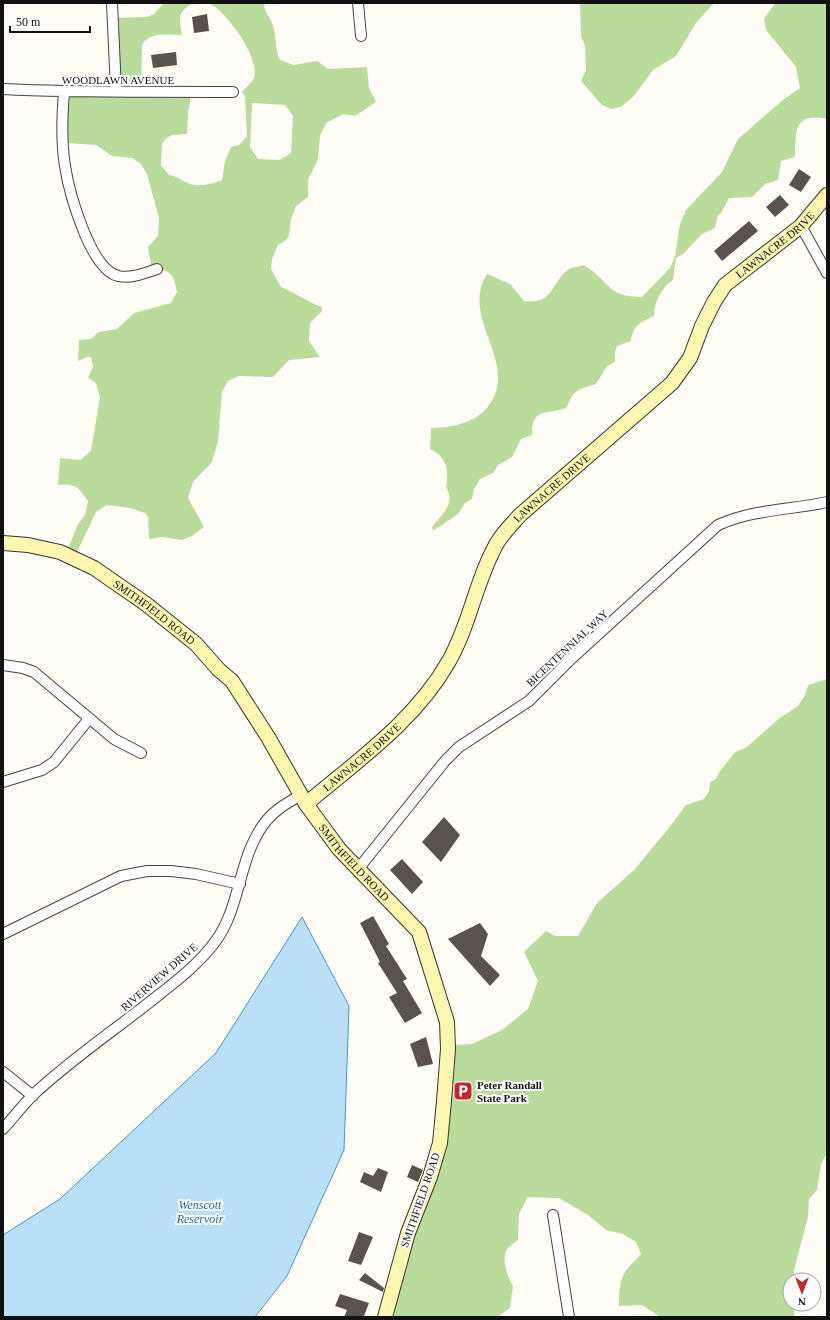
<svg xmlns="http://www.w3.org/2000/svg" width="830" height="1320" font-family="'Times New Roman',serif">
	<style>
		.forest { fill: #b9dc9c; fill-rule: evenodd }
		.water { fill: #b9e0f7; stroke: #3f96cf }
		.building { fill: #5a524d }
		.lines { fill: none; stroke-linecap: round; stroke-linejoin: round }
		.street-casing { stroke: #444; stroke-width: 12 }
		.secondary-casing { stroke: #333; stroke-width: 16 }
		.street { stroke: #fff; stroke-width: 10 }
		.secondary { stroke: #fff6b0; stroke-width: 14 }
		.labels { text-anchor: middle; stroke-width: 4; stroke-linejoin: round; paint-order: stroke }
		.street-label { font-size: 11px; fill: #111; stroke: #fff }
		.poi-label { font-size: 11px; font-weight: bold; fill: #111; stroke: #fff; text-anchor: start }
		.water-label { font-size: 12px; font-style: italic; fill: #1768a6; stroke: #fff }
	</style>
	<rect width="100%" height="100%" fill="#fffdf5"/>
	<path class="forest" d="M164,3H194C177,12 179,17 182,35C168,35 149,31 142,45L141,88L192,91L188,113L187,134L172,135L165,139L162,144L161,165L169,175C177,176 182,181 190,184C200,187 213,184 222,180L225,161L231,147L239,145L247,136L245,97L242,92C245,88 252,83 254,78C260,59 231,19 215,7C211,4 206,3 201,3H264C264,12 269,15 272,23C277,35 274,48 280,60L294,65L317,61L328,69L367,67L369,88L376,102L355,116L343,114L326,123L320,136L318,159L308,180V197L296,206L291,219L289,236L285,241L278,245L272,259L271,269L281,287C296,293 307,302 322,307V311L310,323L309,341L320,357L289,360L273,377L239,376L228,381L222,392L218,441L212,462L193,482L188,498L204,527L192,536L182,540L162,537L149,539L148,517L145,513L130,508L107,505L96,512L76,554L68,549L78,524L85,515L88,501C77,486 77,484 58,485L60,458L80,460L91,451L100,397L96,383L88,378L93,367L91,357H87L78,361L79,340L91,339L99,332L117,329L134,313L171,303L177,292C173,274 172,269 152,270L148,247L158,236L159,218L147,174L141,164L132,158L112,156L96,145L66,143L65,94L120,87L113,18L147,17L154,14ZM252,103L285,105L293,116L291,153L280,160L258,159L250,147Z
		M580,3H714L696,23L676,56L653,70L634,96L621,107L611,109L602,105L581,81L586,70L585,46L581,36Z
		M775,3H827V119C793,112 796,132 795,157L781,161L778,180L765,184L752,197L729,198L721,213L718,215L715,228L702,234L683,254L676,258L673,280C662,287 654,302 654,316C641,322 633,325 631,341L617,346L615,352V362L607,366L596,384C579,389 574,389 567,407C550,416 531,405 532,435L521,439L512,457L498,465L493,473L480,479L474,489L472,499L465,503L458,514L433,531L432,527C442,514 456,504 446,487C449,470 447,457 430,449L431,428C453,427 475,424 489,405C520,363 459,318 487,274L510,284L524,301C554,305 550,283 569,269C573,267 580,266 584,265C610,281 606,297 642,297L670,268L675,256L680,224L686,210L722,172L738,139L784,99L800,88L796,67L766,30L764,19Z
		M827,679V1153L821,1164L817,1190L809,1199L808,1217L794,1270V1280H790V1304H794V1317H660L642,1305L619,1306C619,1296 619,1284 624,1274C625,1270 637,1259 641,1254L636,1242L623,1234L606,1230L588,1215L559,1198L528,1197L519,1214L518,1240C515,1242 511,1245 508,1248C500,1257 508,1278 513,1286L510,1308L497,1317H385L429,1181L449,1045L472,1044L502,1030L528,1009L538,981L524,952L546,931L555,936H578L597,903L634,870L668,829L686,805L704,799L709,791L710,782L716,779L718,774L735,752L747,747L777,720L798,706L805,695L808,685Z"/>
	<path class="water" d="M302,917L349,1006L344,1150L287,1276L255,1317H3V1235L60,1199L216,1053Z"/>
	<path class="building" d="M207,14L209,31L194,33L192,17Z
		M176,52L177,65L153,68L151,55Z
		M799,169L811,177L801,192L789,185Z
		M780,195L789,205L775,217L766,207Z
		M749,221L758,231L722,261L714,251Z
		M444,817L460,835L441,862L422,842Z
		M402,859L423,882L412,894L390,870Z
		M373,916L389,944L386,946L407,979L403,981L422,1013L405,1023L389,997L397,993L378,963L380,962L360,923Z
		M480,923L488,934L481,956L500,975L490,986L448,939Z
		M426,1037L433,1064L418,1067L410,1044Z
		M412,1165L423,1170L418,1182L407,1177Z
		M378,1168L388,1172L381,1192L360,1182L364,1172L373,1176Z
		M359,1232L373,1237L361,1265L348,1261Z
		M365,1273L384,1288L383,1292L359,1280Z
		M340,1294L369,1303L364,1316L344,1317L347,1310L335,1306Z"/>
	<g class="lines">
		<g class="street-casing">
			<path id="street" d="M112,3L116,91
				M358,3L361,36
				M3,89C79,93 156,91 233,92
				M64,92C62,116 61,142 65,166C69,192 90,269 118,276C131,279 145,273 157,269
				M801,226L827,273
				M3,665L23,668L34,672L114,739L141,753
				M3,782L42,770L54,762L88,720
				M358,869L445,761L459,747L529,701L571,659L718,525C753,509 791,510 827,502
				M3,934L121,876L147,871H171L196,874L240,884
				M3,1072L33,1096
				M3,1129C13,1118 22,1106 33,1095C69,1061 112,1032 151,1001C174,983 198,965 215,942C242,906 238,854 267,820C276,809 289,802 301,795
				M553,1215L569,1317"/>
		</g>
		<g class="secondary-casing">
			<g id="secondary">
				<path id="s1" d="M3,543L28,545L60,552L94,568L146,604L196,644L219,670L232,681L268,737L306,804L339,849L419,932L447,1022L448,1049L444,1101L440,1143L430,1177L408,1233L385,1317"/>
				<path id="s2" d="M306,804C357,761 416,720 449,661C470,624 476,580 497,543C503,533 512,524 520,515L672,383L690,358L702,326L714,302L725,285L801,226L827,195"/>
			</g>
		</g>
		<use href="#street" class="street"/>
		<use href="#secondary" class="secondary"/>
	</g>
	<defs>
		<g id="parking-square" transform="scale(1)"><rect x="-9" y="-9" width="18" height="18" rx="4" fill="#c4262e" stroke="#fff"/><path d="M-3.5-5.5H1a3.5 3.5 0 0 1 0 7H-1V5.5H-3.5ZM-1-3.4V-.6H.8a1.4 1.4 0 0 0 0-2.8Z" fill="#fff"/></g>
	</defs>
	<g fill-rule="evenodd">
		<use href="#parking-square" x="463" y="1091"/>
	</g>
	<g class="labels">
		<g class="street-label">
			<text x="118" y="84">WOODLAWN AVENUE</text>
			<text dy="4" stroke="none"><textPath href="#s2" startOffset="745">LAWNACRE DRIVE</textPath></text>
			<text dy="4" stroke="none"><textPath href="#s2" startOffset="409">LAWNACRE DRIVE</textPath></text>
			<text dy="4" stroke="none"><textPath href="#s1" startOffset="170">SMITHFIELD ROAD</textPath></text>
			<text transform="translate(567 648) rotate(-43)" y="4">BICENTENNIAL WAY</text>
			<text dy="4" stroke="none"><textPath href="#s2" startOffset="73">LAWNACRE DRIVE</textPath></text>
			<text dy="4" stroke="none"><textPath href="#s1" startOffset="494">SMITHFIELD ROAD</textPath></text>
			<text transform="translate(159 977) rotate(-41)" y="4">RIVERVIEW DRIVE</text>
			<text transform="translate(420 1200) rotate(-71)" y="4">SMITHFIELD ROAD</text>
		</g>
		<g class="poi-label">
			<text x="477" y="1089">Peter Randall<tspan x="477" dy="13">State Park</tspan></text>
		</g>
		<g class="water-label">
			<text x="200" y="1209">Wenscott<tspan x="200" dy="14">Reservoir</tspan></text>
		</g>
	</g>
	<rect width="830" height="1320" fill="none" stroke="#111111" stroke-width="8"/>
	<g transform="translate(802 1292) rotate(180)"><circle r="19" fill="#ffffff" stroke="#a0a0a0"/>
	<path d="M0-3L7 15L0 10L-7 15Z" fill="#c4262e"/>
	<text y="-6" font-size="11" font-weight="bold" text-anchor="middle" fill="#111111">N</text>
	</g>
	<path d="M10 26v6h80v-6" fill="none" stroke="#111111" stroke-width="2"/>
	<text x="16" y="26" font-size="12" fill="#111111" stroke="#ffffff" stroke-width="3" paint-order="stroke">50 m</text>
</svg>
